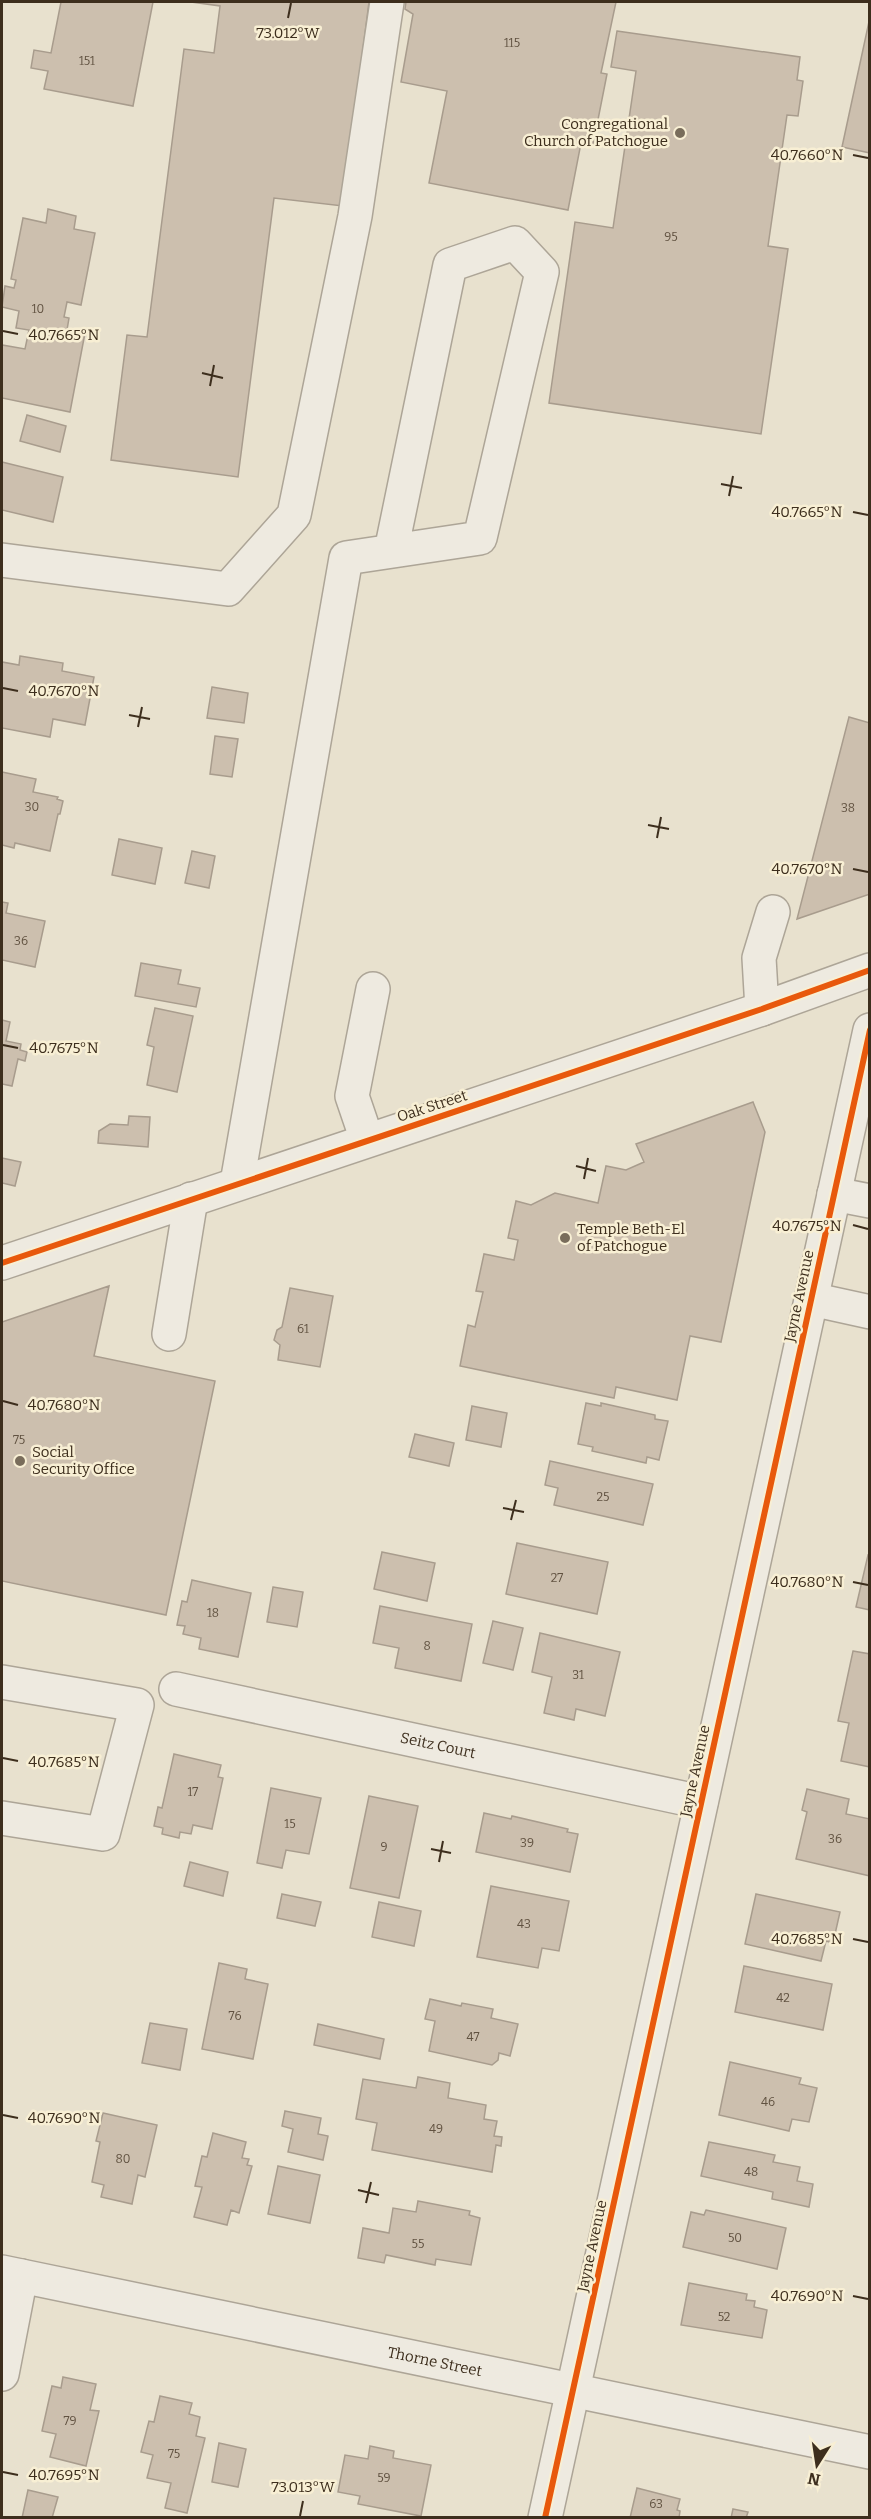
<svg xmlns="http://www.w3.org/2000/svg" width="871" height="2519" font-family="Bitter,serif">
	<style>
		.building { fill: #ccbfae; stroke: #a89c8d; stroke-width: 1.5 }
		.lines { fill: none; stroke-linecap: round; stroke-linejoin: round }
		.minor-casing { stroke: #ada597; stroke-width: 36 }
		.minor { stroke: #eeeae0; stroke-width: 33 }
		.cycleway-casing { stroke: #f8efd4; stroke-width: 10 }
		.cycleway { stroke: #e8590c; stroke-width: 6 }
		.ticks { fill: none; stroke: #3d2e1d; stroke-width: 2 }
		.poi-dot { fill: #796d5b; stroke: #f8efd4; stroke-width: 2 }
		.labels { text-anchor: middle; stroke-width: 5; stroke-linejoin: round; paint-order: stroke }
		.number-label { font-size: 12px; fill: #615241 }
		.poi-label { font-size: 15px; fill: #3d2e1d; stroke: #f8efd4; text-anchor: start }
		.street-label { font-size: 15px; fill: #3d2e1d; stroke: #f8efd4 }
		.ticks-label { font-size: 15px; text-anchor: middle; fill: #3d2e1d; stroke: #f8efd4; stroke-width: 5; stroke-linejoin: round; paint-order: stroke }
	</style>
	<rect width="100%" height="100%" fill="#e8e1ce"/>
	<path class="building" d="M61,2H153L133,106L44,89L48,71L31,68L34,50L51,53Z
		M191,2H369L343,206L274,198L238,477L111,460L127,335L147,337L184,49L214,53L220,6Z
		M406,2H616L601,73L607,74L593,145L581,143L568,210L429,183L447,91L401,82L413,14L405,9Z
		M870,17V153L842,147Z
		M617,31L800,57L797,80L803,81L798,116L787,115L768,246L788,249L761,434L549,403L575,222L613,228L636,71L611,67Z
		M48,209L76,216L74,229L95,233L81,305L67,302L64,317L69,318L67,330L85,333L70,412L2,398V345L25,349L29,330L16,328L19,311L2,307L5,286L14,288L16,280L11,279L23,218L46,223Z
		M27,415L66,426L60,452L20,441Z
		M2,462L63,477L53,522L2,510Z
		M20,656L63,663L62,671L94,677L85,725L53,719L50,737L2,728V662L19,665Z
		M212,687L248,693L244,723L207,718Z
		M849,717L870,723V894L797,919Z
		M215,736L238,739L232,777L210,774Z
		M2,772L36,779L33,792L58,797L57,799L63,801L60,814H58L50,851L15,843L14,848L2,845Z
		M119,839L162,848L155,884L112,875Z
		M192,851L215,856L209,888L185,883Z
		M2,902L8,903L6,913L45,921L35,967L2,960Z
		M141,963L181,970L178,984L200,988L196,1007L135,996Z
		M155,1008L193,1016L177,1092L147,1085L154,1047L147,1045Z
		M2,1020L10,1022L6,1041L21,1044L20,1050L27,1052L25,1061L18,1059L12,1086L2,1084Z
		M753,1102L765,1132L721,1342L690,1336L677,1400L616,1387L614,1398L460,1366L468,1325L475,1327L483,1292L476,1291L484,1254L514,1260L518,1240L508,1238L516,1201L531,1205L555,1193L598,1203L606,1166L626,1170L644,1162L636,1144Z
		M129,1116L150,1117L148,1147L98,1143L99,1131L110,1124L128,1125Z
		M2,1158L21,1162L15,1186L2,1183Z
		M109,1286L94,1356L215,1381L166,1615L2,1581V1322Z
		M290,1288L333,1296L320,1367L278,1360L280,1345L274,1340L277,1330L282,1327Z
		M586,1403L601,1406V1403L655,1415V1419L668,1421L659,1460L647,1457L646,1463L592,1451L593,1447L578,1444Z
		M472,1406L507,1413L501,1447L466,1440Z
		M415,1434L454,1443L449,1466L409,1457Z
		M550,1461L653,1484L643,1525L554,1505L558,1488L545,1485Z
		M517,1543L608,1562L597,1614L506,1594Z
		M382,1552L435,1563L427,1601L374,1589Z
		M868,1555L870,1556V1610L856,1607Z
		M192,1580L251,1593L238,1657L199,1649L201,1638L183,1634L185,1626L177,1625L182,1601L187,1602Z
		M273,1587L303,1592L297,1627L267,1622Z
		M380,1606L472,1624L461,1681L395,1668L399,1648L373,1643Z
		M493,1621L523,1628L513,1670L483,1663Z
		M540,1633L620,1652L605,1716L576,1709L574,1720L544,1713L552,1677L532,1672Z
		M853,1651L870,1654V1767L841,1761L849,1723L838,1721Z
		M174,1754L221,1765L218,1777L223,1778L212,1829L193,1825L191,1834L180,1832L179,1838L162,1834L163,1828L154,1826L158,1807L162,1808Z
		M271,1788L321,1798L309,1854L286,1850L282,1868L257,1863Z
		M807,1789L849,1799L846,1814L870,1819V1876L796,1859L807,1812L802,1810Z
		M369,1796L418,1806L399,1898L350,1888Z
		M484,1813L511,1819L512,1816L568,1829L567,1832L578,1834L570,1872L476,1852Z
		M190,1862L228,1872L223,1896L184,1886Z
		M491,1886L569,1901L559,1951L542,1948L538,1968L477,1957Z
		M282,1894L321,1902L315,1926L277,1918Z
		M756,1894L840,1912L833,1943L826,1941L821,1961L745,1944Z
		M379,1902L421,1911L414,1946L372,1937Z
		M219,1963L247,1969L245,1979L268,1984L253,2059L202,2049Z
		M744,1966L832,1984L823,2030L735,2012Z
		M430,1999L461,2006L462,2003L493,2009L491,2018L518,2024L510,2056L499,2053L498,2060L492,2065L429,2051L435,2021L425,2019Z
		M150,2023L187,2029L180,2070L142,2063Z
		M318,2024L384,2039L380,2059L314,2045Z
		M730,2062L801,2078L799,2084L817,2088L809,2122L792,2119L789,2131L719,2115Z
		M418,2077L450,2083L448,2098L486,2105L484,2119L497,2121L494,2136L502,2137L501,2146L496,2145L492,2172L372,2150L377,2123L356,2119L363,2079L416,2088Z
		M285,2111L321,2118L318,2134L328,2136L323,2160L288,2152L293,2129L282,2126Z
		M103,2113L157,2125L145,2177L138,2175L132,2204L101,2197L104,2185L92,2182L100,2142L96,2141Z
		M213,2133L246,2142L242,2158L249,2159L247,2165L252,2166L239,2213L231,2210L227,2225L194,2217L202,2187L195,2186L202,2156L207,2157Z
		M709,2142L775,2155L773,2162L800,2167L797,2181L813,2184L809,2207L772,2199L773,2192L701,2176Z
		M278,2166L320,2175L310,2223L268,2214Z
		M418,2201L470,2211L469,2215L480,2218L471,2265L436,2259L435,2265L386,2255L384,2263L358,2258L363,2228L389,2233L393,2208L416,2212Z
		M706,2210L786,2228L777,2269L683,2247L691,2212L704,2215Z
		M689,2283L747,2294L746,2300L755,2301L754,2307L767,2310L762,2338L681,2325Z
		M63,2377L96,2384L90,2410L99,2411L86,2466L50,2457L56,2434L42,2431L52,2386L61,2388Z
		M160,2396L192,2403L189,2414L200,2417L196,2436L205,2438L187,2513L165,2508L171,2483L147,2478L153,2455L141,2452L149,2421L154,2422Z
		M219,2443L246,2449L238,2487L212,2482Z
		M370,2446L394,2451L393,2458L431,2465L421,2516L358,2504L360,2496L338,2492L345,2455L368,2459Z
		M637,2488L680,2499L677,2510L680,2511L679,2518H630Z
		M28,2490L58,2497L52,2518H22Z
		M733,2509L748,2512L746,2518H731Z"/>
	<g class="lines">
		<g class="minor-casing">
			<g id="minor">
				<path d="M2,560L228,589L294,515L355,216L387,2"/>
				<path d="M762,1009L759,958L773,912"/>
				<path d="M367,1140L352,1096L373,989"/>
				<path d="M237,1183L346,558L480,538L542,272L515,243L450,265L391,551"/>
				<path d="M834,1194L870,1201"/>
				<path d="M2,1263L762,1009L870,970"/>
				<path d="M811,1299L870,1312"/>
				<path d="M169,1334L191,1199"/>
				<path d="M2,1682L137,1705L103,1834L2,1818"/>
				<path id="s1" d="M176,1689L701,1802"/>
				<path id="s2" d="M2,2272L870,2452"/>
				<path d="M2,2374L21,2276"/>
				<path d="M545,2518L870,1030"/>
			</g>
		</g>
		<use href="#minor" class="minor"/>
		<g class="cycleway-casing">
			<path id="cycleway" d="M2,1263L762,1009L870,970
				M545,2518L870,1030"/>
		</g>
		<use href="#cycleway" class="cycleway"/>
	</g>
	<path class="ticks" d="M288,18L291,3M853,155L868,158M3,331L18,334M202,373L223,378M210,386L214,365M721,484L742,488M729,496L733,476M853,512L868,515M3,688L18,691M129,715L150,719M138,727L142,707M648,825L669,829M657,838L661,817M853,869L868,872M3,1045L18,1048M576,1166L596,1171M584,1179L588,1158M853,1225L868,1229M3,1401L18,1405M503,1508L524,1512M511,1520L516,1500M853,1582L868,1585M3,1758L18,1761M431,1849L451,1853M439,1862L443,1841M853,1939L868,1942M3,2115L18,2118M358,2190L379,2195M366,2203L371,2182M853,2296L868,2299M3,2472L18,2475M300,2516L303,2501"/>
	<g class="poi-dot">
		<circle cx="680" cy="133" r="6"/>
		<circle cx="565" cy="1238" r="6"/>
		<circle cx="20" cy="1461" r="6"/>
	</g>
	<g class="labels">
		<g class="number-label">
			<text x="512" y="47">115</text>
			<text x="87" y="65">151</text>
			<text x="671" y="241">95</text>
			<text x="38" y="313">10</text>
			<text x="32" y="811">30</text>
			<text x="848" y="812">38</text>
			<text x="21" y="945">36</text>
			<text x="303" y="1333">61</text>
			<text x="19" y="1444">75</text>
			<text x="603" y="1501">25</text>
			<text x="557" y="1582">27</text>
			<text x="213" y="1617">18</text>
			<text x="427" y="1650">8</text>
			<text x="578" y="1679">31</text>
			<text x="193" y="1796">17</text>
			<text x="290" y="1828">15</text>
			<text x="835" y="1843">36</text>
			<text x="527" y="1847">39</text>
			<text x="384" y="1851">9</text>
			<text x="524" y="1928">43</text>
			<text x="783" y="2002">42</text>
			<text x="235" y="2020">76</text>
			<text x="473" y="2041">47</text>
			<text x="768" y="2106">46</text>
			<text x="436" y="2133">49</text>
			<text x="123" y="2163">80</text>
			<text x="751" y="2176">48</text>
			<text x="735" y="2242">50</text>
			<text x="418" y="2248">55</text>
			<text x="724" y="2321">52</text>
			<text x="70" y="2425">79</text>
			<text x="174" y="2458">75</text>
			<text x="384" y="2482">59</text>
			<text x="656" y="2508">63</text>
		</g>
		<g class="poi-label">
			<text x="668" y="129" text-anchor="end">Congregational<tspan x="668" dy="17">Church of Patchogue</tspan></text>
			<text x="577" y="1234">Temple Beth-El<tspan x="577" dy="17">of Patchogue</tspan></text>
			<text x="32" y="1457">Social<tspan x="32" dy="17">Security Office</tspan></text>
		</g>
		<g class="street-label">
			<text transform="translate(432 1106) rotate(-18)" y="5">Oak Street</text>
			<text transform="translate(799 1296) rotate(-78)" y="5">Jayne Avenue</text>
			<text dy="5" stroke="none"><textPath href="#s1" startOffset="268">Seitz Court</textPath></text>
			<text transform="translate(695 1771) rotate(-78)" y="5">Jayne Avenue</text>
			<text transform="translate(592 2246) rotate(-78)" y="5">Jayne Avenue</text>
			<text dy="5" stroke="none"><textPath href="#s2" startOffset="442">Thorne Street</textPath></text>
		</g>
	</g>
	<g class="ticks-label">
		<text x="288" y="38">73.012°W</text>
		<text x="807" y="160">40.7660°N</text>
		<text x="64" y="340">40.7665°N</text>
		<text x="807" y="517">40.7665°N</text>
		<text x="64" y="696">40.7670°N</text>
		<text x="807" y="874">40.7670°N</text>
		<text x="64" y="1053">40.7675°N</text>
		<text x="807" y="1231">40.7675°N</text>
		<text x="64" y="1410">40.7680°N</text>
		<text x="807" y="1587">40.7680°N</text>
		<text x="64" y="1767">40.7685°N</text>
		<text x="807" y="1944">40.7685°N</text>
		<text x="64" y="2123">40.7690°N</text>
		<text x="807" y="2301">40.7690°N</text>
		<text x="64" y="2480">40.7695°N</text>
		<text x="303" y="2492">73.013°W</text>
	</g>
	<rect width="871" height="2519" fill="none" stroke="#3d2e1d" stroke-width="6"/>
	<g transform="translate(817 2465) rotate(192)" stroke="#f8efd4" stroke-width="4.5" paint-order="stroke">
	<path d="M0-4.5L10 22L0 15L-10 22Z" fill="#3d2e1d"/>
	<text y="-9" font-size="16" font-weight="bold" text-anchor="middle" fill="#3d2e1d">N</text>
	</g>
</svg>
